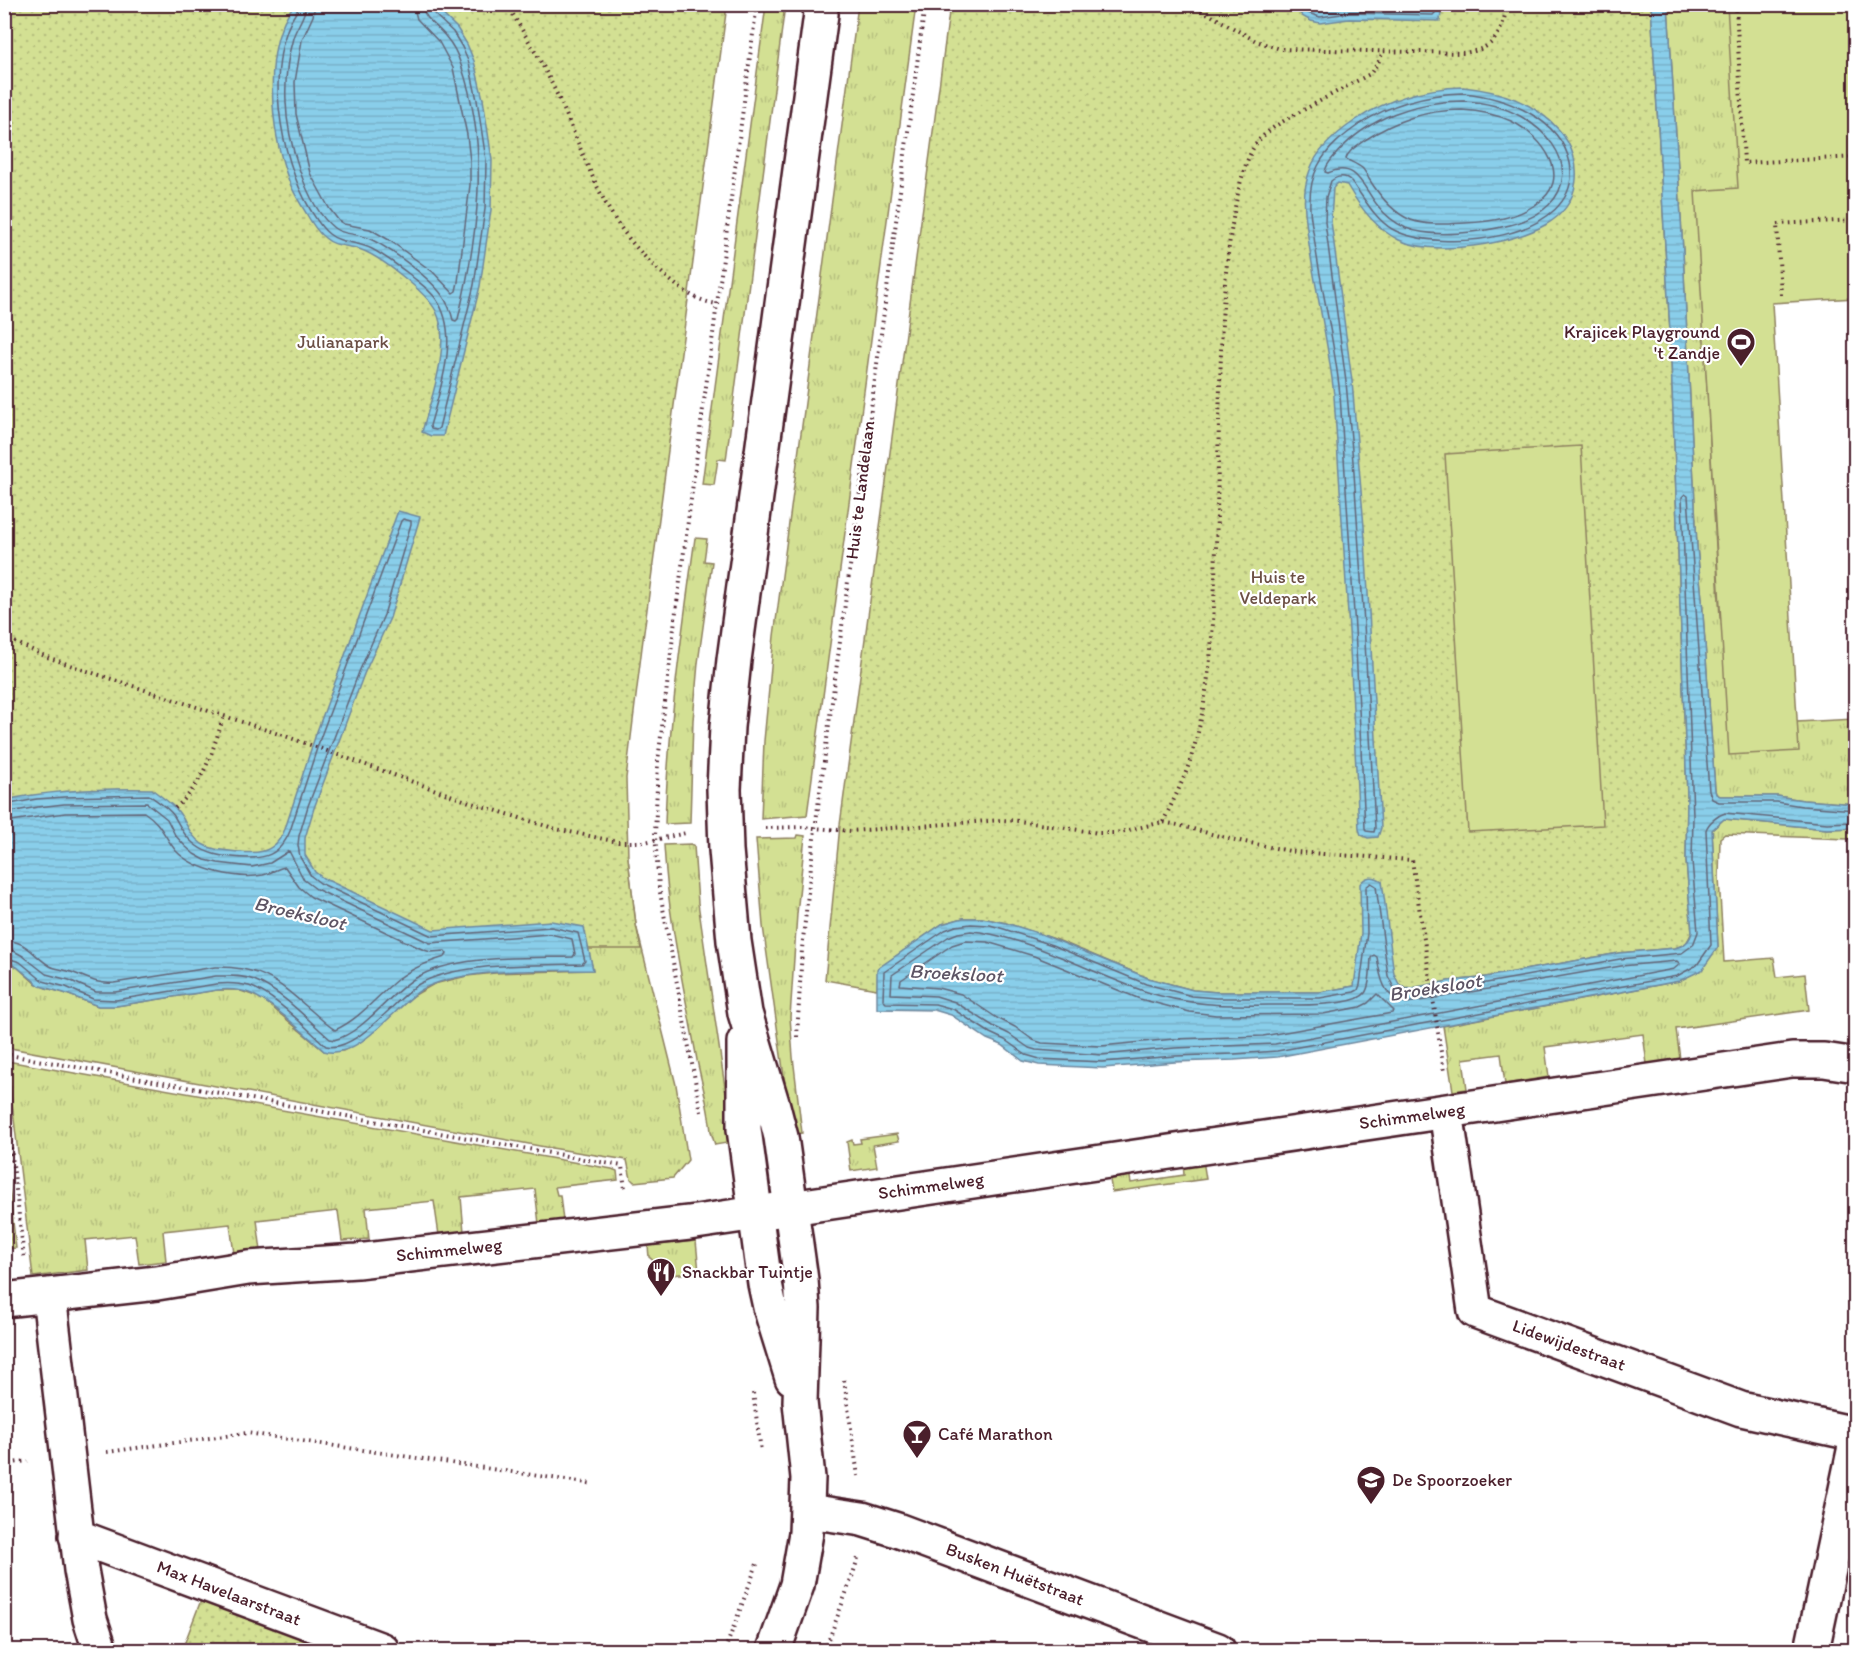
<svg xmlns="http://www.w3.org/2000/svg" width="1860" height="1655" font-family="Itim,sans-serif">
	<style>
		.grass { fill: url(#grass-tufts); stroke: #8e805f; stroke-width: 1.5 }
		.park { fill: url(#park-dots); stroke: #8e805f; stroke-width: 1.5 }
		.pitch { fill: #d3e093; stroke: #8e805f; stroke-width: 1.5 }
		.water { fill: url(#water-rules); stroke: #70889e; stroke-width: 1.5 }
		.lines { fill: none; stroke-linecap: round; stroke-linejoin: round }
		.shore { stroke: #636577; stroke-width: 1.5 }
		.minor-casing { stroke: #4a1f2b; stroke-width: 38 }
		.tertiary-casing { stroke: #4a1f2b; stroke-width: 38 }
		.path { stroke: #4a1f2b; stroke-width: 4; stroke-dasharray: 1.5 4.5; stroke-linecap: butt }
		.minor { stroke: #fff; stroke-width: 33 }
		.tertiary { stroke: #fff; stroke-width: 33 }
		.labels { text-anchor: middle; stroke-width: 4.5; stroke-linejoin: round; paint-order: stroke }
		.poi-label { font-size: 18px; fill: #4a1f2b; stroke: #fff; text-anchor: start }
		.park-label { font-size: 18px; fill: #6c4f45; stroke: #fff }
		.street-label { font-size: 18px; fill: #4a1f2b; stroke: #fff }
		.water-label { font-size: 20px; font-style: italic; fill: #5d5464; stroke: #fff }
	</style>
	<defs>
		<pattern id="grass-tufts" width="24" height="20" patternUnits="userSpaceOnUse" patternTransform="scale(1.5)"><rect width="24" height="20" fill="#d3e093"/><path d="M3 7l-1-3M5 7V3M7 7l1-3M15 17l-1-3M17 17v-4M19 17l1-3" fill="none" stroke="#b7c07f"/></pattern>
		<pattern id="park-dots" width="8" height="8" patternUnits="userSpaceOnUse" patternTransform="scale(1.5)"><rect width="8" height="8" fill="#d3e093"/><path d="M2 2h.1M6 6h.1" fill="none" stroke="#b7c07f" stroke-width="1.8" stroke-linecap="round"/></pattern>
		<pattern id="water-rules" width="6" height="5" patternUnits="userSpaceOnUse" patternTransform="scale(1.5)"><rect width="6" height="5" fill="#89ceea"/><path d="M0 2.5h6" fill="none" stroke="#78b0c9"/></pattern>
	</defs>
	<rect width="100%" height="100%" fill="#fff"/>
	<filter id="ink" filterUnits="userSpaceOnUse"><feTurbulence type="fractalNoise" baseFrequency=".0167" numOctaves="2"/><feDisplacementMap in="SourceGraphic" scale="12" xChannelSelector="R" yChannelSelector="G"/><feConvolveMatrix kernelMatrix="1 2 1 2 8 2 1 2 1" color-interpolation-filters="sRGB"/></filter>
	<g filter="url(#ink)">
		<path class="grass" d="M766,5H785L726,460L718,459L714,485L702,484Z
			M858,5H916L807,815L761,819L764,741L774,636Z
			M1668,5H1855L1700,262L1720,618L1798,751L1797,722L1855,719V804L1803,800L1777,796H1720L1716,794L1715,790L1702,599L1697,547L1683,251Z
			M695,538L707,539L704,561L712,562L698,663L693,720L690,823L665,824C668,728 682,632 695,538Z
			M1724,819L1827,829L1855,828V838L1847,839L1725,834L1720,838L1719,878L1724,962L1774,958L1777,977L1805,974L1809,1010L1676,1029L1680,1059L1647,1064L1643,1034L1545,1047L1549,1077L1505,1084L1501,1054L1463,1059L1467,1089L1453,1091L1443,1026L1679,981L1701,970L1718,947L1712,830Z
			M798,835L805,836L797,914L790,1017L793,1057L802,1133L792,1134L763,926L756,839L797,838Z
			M691,844L694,846L698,903L733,1142L715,1145L711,1132C709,1108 702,1084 697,1060C684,988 668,918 664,845Z
			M628,858L636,925L676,1085L688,1160L673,1178L634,1182L631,1179L627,1160L545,1147L5,1047L4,962L17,967L35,983L46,988L64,993L98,1006H116L217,990H238L258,997L266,1002L324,1051H343L364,1039L413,996L434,984L467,976L495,973L593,970L583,927Z
			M7,1061L612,1169L617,1171L618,1180L555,1187L557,1195H560L563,1221L539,1224L535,1189L461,1197L464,1232L439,1235L434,1201L366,1208L369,1239L342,1241L338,1211L257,1220L261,1251L234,1254L230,1224L163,1231L166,1261L139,1264L135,1235L85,1240L88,1270L33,1277Z
			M897,1134L899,1141L873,1145L877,1167L851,1171L847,1142L852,1140L853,1144L861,1143L860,1139Z
			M4,1143L16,1248L5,1249H4Z
			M1203,1160L1206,1179L1112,1192L1109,1174L1129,1171L1131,1183L1184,1175L1183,1163Z
			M696,1241L699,1272L671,1275L649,1257L648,1246Z"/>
		<path class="park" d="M4,5H727L642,647L626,778L628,858L636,925L641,949H588L5,891Z
			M950,5H1651L1670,332L1687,796L1686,861L1692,932L1686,944L1675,948L1619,953L1480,978L1448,981L1412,989H1406L1399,984L1354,986L1320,992H1217L1193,990L1148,978L1055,939L1006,923L982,918H963L942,924L878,969L877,989L825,980L840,825Z
			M203,1595L349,1650H182Z"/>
		<path class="pitch" d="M1727,5H1856L1855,298L1772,303L1799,751L1729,755L1695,191L1738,188Z
			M1581,446L1603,825L1468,832L1445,454Z"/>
		<path class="water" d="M294,5H433L457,28L467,44L474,61L483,99L492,160L491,210L480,286L443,436H431L422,432C431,399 452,343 436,311C426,292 380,256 359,249C347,245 335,247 325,238C317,232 311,222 306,213C300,203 293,192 289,181C271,133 261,47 294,5Z
			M1295,5V4L1442,5L1440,21L1349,19L1320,23L1311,21L1302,16Z
			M1651,5H1668L1683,251L1697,547L1702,599L1715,790L1716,794L1720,796H1777L1803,800L1855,804V828L1827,829L1724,819L1712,830L1718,947L1702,970L1679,981L1277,1057L1234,1060L1175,1062L1103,1068L1039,1065L1023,1061L1002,1045L987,1039L951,1015L934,1010L877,1009V969L942,924L963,918H982L1006,923L1041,934L1148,978L1193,990L1217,992H1320L1354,986L1361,933L1360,884C1365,876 1374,875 1382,881L1394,974L1399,984L1406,989L1448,981L1480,978L1619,953L1675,948C1684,946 1690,941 1692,932L1686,861L1687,796L1670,332Z
			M1463,87C1501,91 1535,102 1560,131C1585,161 1582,205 1545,225C1512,244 1435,257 1399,240C1376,229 1359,206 1347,185L1338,183L1333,188L1331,221L1352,381L1365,539L1381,828L1378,837L1368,838L1361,835L1359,829L1349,630L1334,396C1329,342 1315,291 1308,237C1305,214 1301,193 1310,170C1317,149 1338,132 1356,120C1389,98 1423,88 1463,87Z
			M398,511L420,517L390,618L364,674L314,808L305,838V855L315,872L323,878L433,930L551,921L584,927L593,970C548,971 459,967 421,990C395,1007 358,1061 324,1051C303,1033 274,1003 249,993C239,989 228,989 217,990L116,1006H98L64,993L40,986L17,967L5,962V800C53,790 102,788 152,789C160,796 170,802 177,810C187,822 188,834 202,844C210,849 220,850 230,851C254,854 274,856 285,829L316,734Z"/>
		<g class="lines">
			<path class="shore" d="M299,4L298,9C262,61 280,158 310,209C315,217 321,228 329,234C341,244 358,241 372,249C385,256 397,265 409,274C418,282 429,289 436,299C461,334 440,389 430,426L431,429L436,430L439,428L474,285L485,209L486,160L477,100L469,63L462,47L453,32L431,11L430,4
				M306,4C306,16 296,27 293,38C287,59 285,81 286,102C287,138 305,205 334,228C343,235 355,233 365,237C385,244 429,277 442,295C447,302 451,311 453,320L456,321L458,319C478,236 490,148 461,65C458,55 453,45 446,37C438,26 423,19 422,4
				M315,4L313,16L302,40L295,82L296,114L310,173L329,208L339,221L344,224L370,229L389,240L433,272L453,293L456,291L458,282L470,185V161L467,135L453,68L439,42L417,19L413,4
				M1301,4L1308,13L1320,17L1349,13L1433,15L1435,13L1436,4
				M1310,4L1320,10L1349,5L1426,7L1429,4
				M1463,93C1504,97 1560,117 1570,163C1585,240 1438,255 1392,229C1378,221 1368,205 1359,192C1356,189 1354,184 1351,181C1345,175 1337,176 1331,181L1326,197L1325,222L1346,382L1354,473L1364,623L1375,828L1374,832L1366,831L1365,828L1355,629L1340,395C1335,342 1321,290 1314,237C1312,225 1309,213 1310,201C1310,189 1313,176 1318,166C1327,148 1344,135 1360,124C1392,103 1425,94 1463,93Z
				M1463,101C1483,102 1502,106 1520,116C1578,149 1579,207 1510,225C1483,232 1433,239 1406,228C1395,223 1385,215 1378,206C1363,188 1357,160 1328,173L1325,172C1326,164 1332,159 1337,153C1369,117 1416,101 1463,101Z
				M1462,110C1479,111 1495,114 1511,121C1542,136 1576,179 1535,205C1516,218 1488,222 1465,223C1448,224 1427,226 1411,220C1393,213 1379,195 1369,179C1367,175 1365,171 1362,168C1357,164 1351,162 1346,159C1348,151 1358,145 1365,140C1396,120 1426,110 1462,110Z
				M4,805L37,799L64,797L149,795C157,801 169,808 174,816C180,826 183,835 193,843C204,853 217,856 232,857C258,860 279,859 290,831L321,736L401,521L403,519L411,521V524L384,615L359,672L308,806L299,836L298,845L300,857L311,876L320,883L432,936L551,927L578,933L585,961L582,964C536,966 459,961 419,984C396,998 355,1054 326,1046C306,1028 274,994 249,986C238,983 227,983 216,984L116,1000L93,999L66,987L43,981L20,962L4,957
				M1856,810L1802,806L1777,802H1719L1712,799L1709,791L1688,496L1685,494L1682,497L1693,816L1692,861L1698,932L1693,945L1682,953L1620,959L1481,984L1449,987L1405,995L1394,988L1388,976L1376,886L1371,883L1366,887L1367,933L1360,985L1358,990L1354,992L1320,998H1216L1192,996L1146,984L1052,945L1004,929L990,925L971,924L956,926L945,930L884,972L883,1000L886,1003L935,1004L953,1009L990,1033L1005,1040L1026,1055L1040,1059L1102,1062L1175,1056L1234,1054L1277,1051L1677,976L1697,965L1711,945L1706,830C1708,823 1718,815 1725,813L1827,823L1856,822
				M4,813L38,807L64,804L147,803L167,819L175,835L185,846L194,854L205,860L218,863L252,867L270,863L289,851L304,880L316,889L430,943L550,934L572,939L575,954L573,957C527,958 454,954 414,979C388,995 364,1032 334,1040L330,1039C307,1019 281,991 254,980C242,975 228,976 216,976L115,992H96L69,980L46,974L23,956L12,950L4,949
				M4,822L65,813L144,812C162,824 163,835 176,851C194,870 238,880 263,875C271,873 278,868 285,867L299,887L311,897L424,950L431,952L445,951L447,954L445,957C428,962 412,968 398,979C377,996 360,1019 335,1030C327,1025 320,1018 313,1012C279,983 263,966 215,967L114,983C95,985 85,976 68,971C62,969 55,969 50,966C33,956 28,941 4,940
				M971,931C988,932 1004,937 1020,942C1063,955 1102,977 1144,991C1194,1008 1237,1005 1289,1005C1304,1005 1356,1006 1365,993C1371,985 1370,968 1371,958L1374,955L1377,957C1380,977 1384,1000 1407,1003L1621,966L1677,961L1680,964L1674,969L1275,1044L1175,1048L1102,1055L1036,1050L1029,1048L1009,1034L993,1026L955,1002L936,996L891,994L892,975L948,937L958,933Z
				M965,941L987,942L1034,956L1140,999L1190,1012L1216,1015L1323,1014L1360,1007L1368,1003L1377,994L1394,1011L1392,1013L1263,1036L1174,1039L1101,1046L1042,1043L1033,1040L1015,1027L997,1018L961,994L938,988L900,985L901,980L952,945Z"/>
			<g class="minor-casing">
				<path id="minor" d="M1446,1111L1475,1311L1741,1409L1856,1434
					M49,1295L81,1570L90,1619L100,1650
					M4,1300L157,1283L248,1268L357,1261L689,1223L1792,1060H1824L1856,1065
					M808,1511L862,1519L897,1530L1218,1650
					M76,1536L382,1650
					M1812,1650L1856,1442"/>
			</g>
			<g class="tertiary-casing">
				<path id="tertiary" d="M744,1042V1129L765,1284L770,1307L792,1378
					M774,1650L797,1585L806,1533L808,1478L800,1402L803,1308L801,1280L781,1137L773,1106L745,1013L734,941L726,850L724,789L727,727L734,660L821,14L819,4"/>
			</g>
			<path class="path" d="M507,4C522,31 539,56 552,84C571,122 584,162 604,200C618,228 640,254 663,274C680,289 695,301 718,304
				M1191,4L1256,41L1280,49L1462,53C1494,50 1502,35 1507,4
				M1736,4L1744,163L1856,157
				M4,5L12,4
				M1781,295L1777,224L1856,220
				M4,637L47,657L78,668L288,737L475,804L556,829L618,842H645L686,833
				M175,808C205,783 212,751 224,716
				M1163,822C1172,803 1182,784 1189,764C1215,685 1214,598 1217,516C1218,450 1220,385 1222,320C1225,279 1233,169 1259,140C1272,126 1292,116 1309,107C1329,96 1349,85 1370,74L1378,63L1383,52
				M765,828L802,827L851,831L1002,820L1019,821L1099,833H1116L1163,822L1178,825L1230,839L1295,852L1412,860L1444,1072
				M797,1037L802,949L815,829L925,4
				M4,1054L622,1166L625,1189
				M4,1088L24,1258
				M701,1112L659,887L655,836L658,761L676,611L757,4
				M844,1380L858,1476
				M753,1393L761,1451
				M107,1452L247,1433L593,1484
				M4,1464L28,1461
				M725,1650L757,1564
				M825,1650L852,1577L858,1558"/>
			<use href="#minor" class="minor"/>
			<use href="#tertiary" class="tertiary"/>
		</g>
	</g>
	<defs>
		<g id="stadium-pin" transform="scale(1.5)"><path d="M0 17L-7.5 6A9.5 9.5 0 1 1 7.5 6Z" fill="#4a1f2b" stroke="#fff"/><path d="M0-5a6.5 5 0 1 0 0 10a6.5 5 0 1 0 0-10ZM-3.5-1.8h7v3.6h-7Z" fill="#fff"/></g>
		<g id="restaurant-pin" transform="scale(1.5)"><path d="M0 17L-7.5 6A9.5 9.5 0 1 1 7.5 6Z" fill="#4a1f2b" stroke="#fff"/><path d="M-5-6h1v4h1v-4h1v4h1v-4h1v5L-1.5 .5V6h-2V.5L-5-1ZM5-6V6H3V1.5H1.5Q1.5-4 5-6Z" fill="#fff"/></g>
		<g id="bar-pin" transform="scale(1.5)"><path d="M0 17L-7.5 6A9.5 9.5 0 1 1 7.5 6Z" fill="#4a1f2b" stroke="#fff"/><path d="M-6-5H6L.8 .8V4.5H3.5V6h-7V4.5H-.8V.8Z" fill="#fff"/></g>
		<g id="school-pin" transform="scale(1.5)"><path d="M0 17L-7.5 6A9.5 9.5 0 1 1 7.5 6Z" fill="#4a1f2b" stroke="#fff"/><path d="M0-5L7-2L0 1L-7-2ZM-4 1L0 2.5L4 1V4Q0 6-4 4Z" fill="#fff"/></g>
	</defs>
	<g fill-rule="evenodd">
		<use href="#stadium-pin" x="1741" y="342"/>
		<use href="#restaurant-pin" x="661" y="1272"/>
		<use href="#bar-pin" x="917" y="1434"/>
		<use href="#school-pin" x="1371" y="1480"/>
	</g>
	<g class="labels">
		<g class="poi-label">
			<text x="1720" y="338" text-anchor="end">Krajicek Playground<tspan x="1720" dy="21">'t Zandje</tspan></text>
			<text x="682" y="1278">Snackbar Tuintje</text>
			<text x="938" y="1440">Café Marathon</text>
			<text x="1392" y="1486">De Spoorzoeker</text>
		</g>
		<g class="park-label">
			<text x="343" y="348">Julianapark</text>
			<text x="1278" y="583">Huis te<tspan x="1278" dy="21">Veldepark</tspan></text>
		</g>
		<g class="street-label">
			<text transform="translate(860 490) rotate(-83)" y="6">Huis te Landelaan</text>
			<text transform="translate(1412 1116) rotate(-8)" y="6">Schimmelweg</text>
			<text transform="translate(931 1186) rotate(-8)" y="6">Schimmelweg</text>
			<text transform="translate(449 1250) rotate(-6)" y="6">Schimmelweg</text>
			<text transform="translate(1569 1345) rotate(20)" y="6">Lidewijdestraat</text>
			<text transform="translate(1015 1574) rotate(21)" y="6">Busken Huëtstraat</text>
			<text transform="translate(229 1593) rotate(21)" y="6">Max Havelaarstraat</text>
		</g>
		<g class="water-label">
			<text transform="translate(300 913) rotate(13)" y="7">Broeksloot</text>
			<text transform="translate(956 973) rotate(3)" y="7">Broeksloot</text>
			<text transform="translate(1435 987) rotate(-9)" y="7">Broeksloot</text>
		</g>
	</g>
	<rect width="1860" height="1655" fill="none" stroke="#fff" stroke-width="24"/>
	<rect x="12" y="12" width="1836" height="1631" fill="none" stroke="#4a1f2b" stroke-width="2" filter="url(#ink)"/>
</svg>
